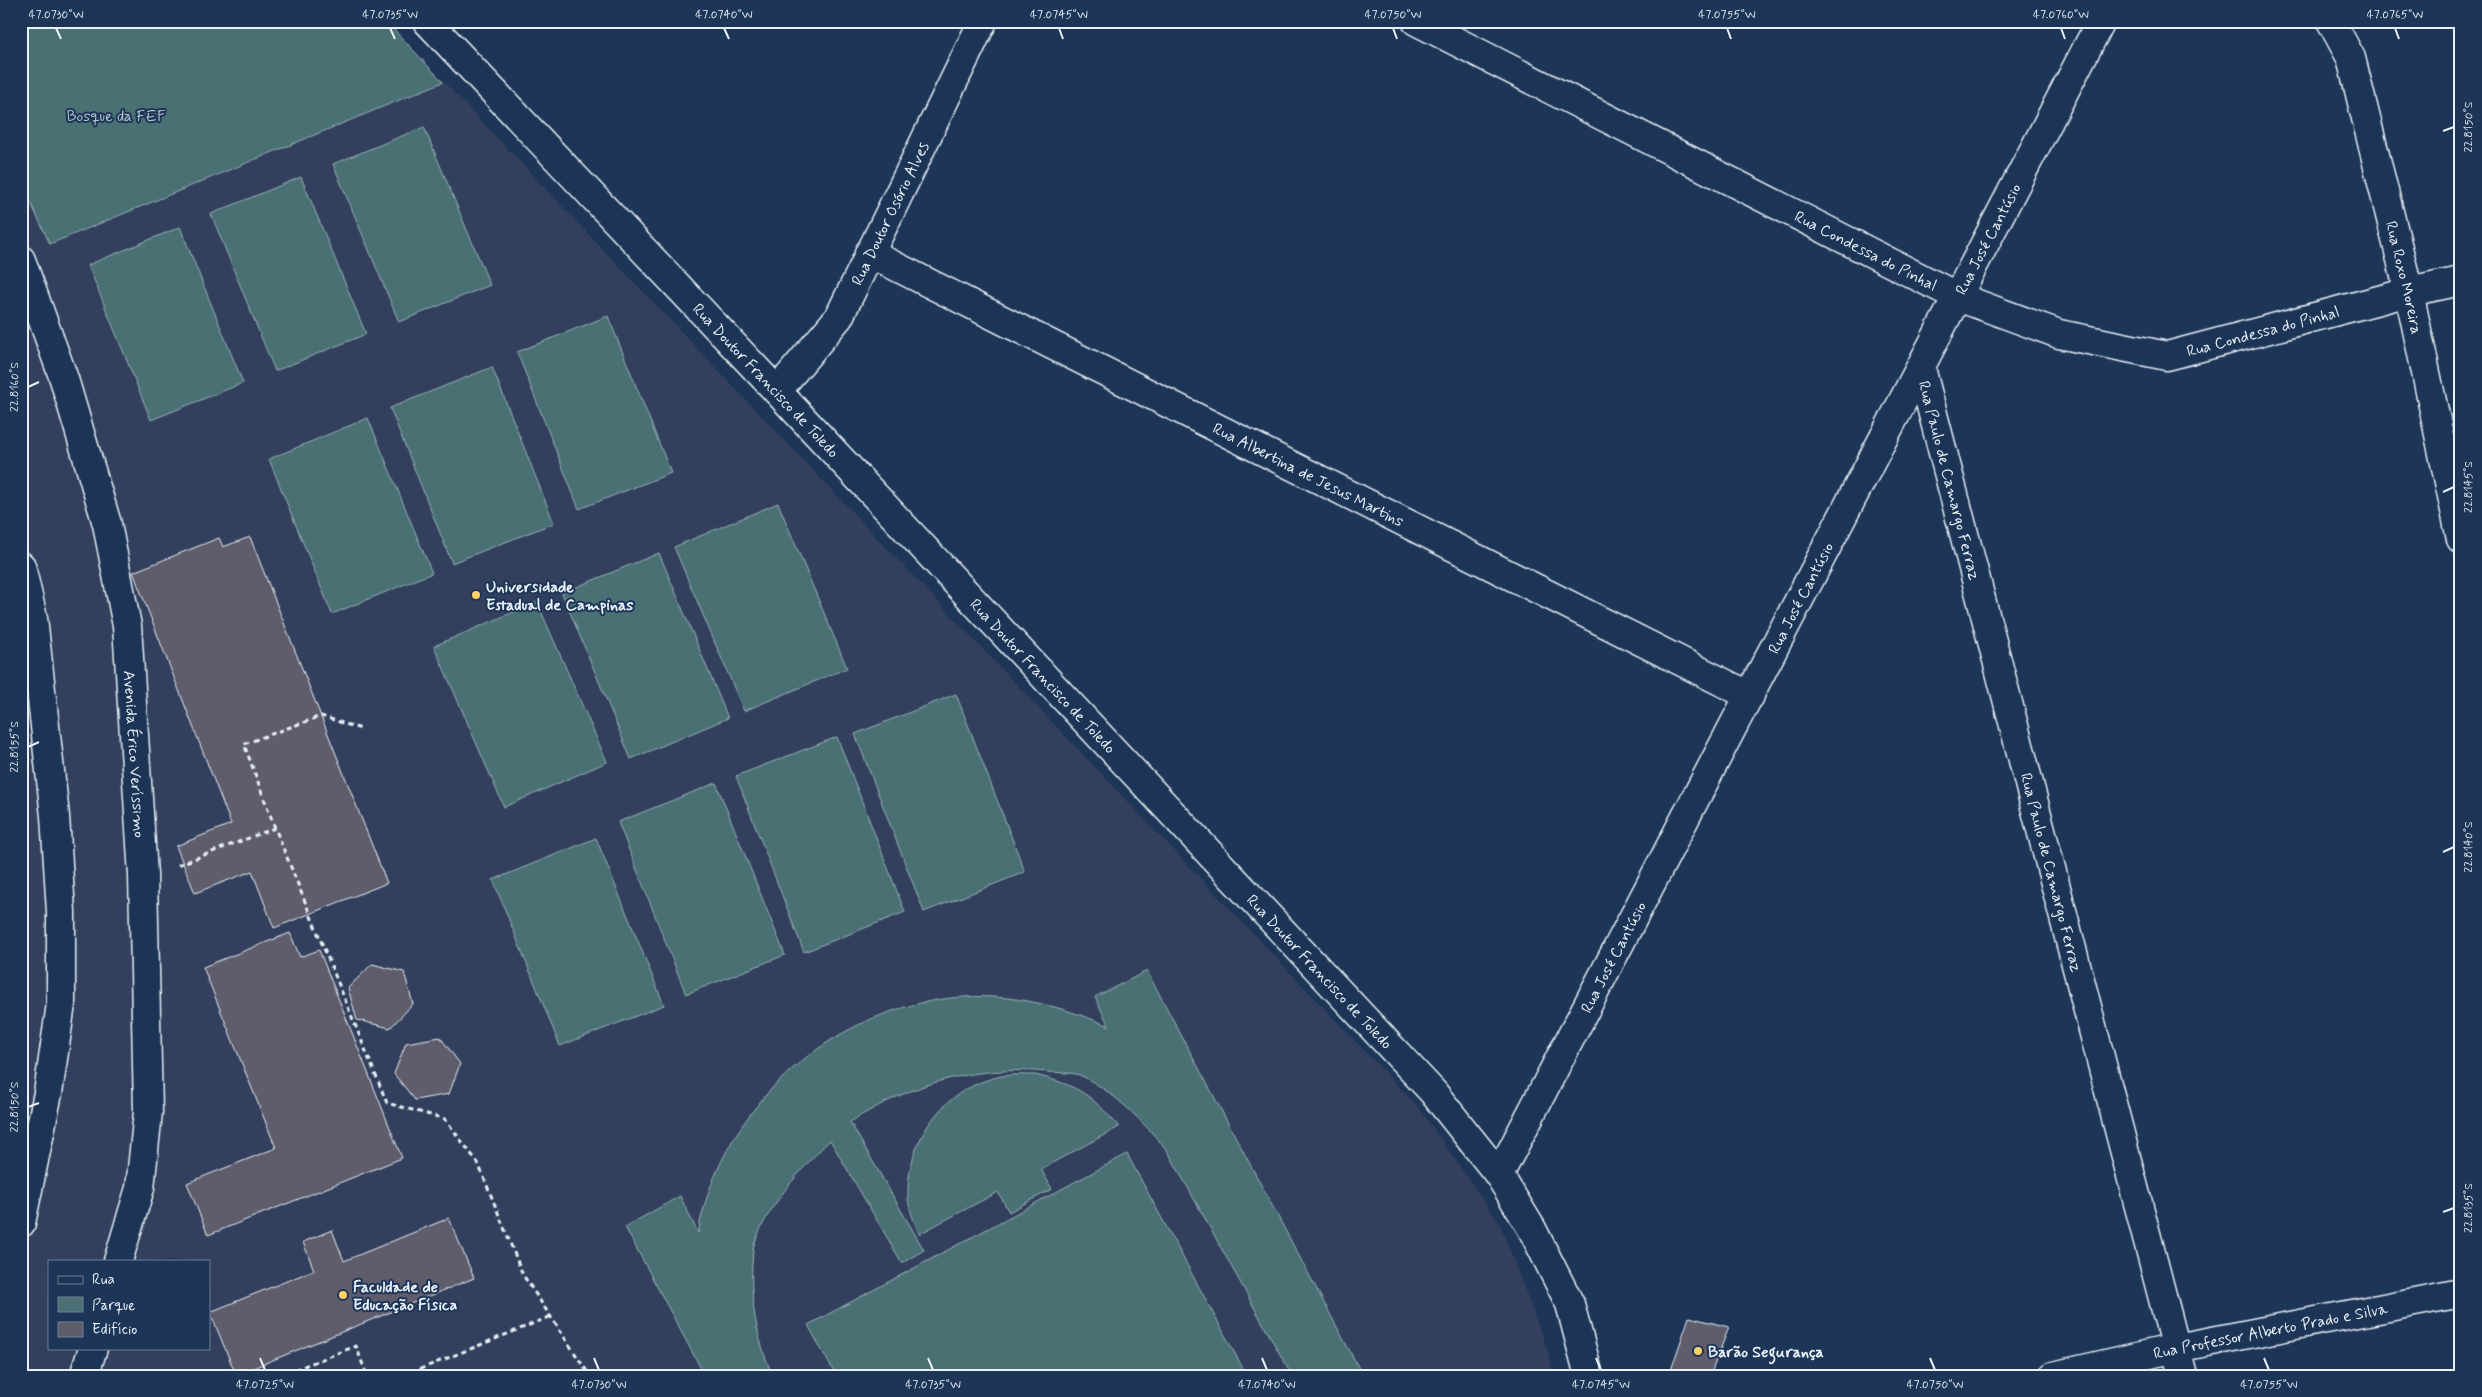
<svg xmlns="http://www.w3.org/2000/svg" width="2482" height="1397" font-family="Mynerve,sans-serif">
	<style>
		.built { fill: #31415d; fill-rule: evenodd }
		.green { fill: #4a7073; stroke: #99b0b6 }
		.building { fill: #5f5c6c; stroke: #e8f1f8 }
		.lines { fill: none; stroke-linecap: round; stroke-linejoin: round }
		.minor-casing { stroke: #e8f1f8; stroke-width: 31 }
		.major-casing { stroke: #e8f1f8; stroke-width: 31 }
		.path { stroke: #e8f1f8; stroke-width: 3; stroke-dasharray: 5 4; stroke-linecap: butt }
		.minor { stroke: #1d3557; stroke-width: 28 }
		.major { stroke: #1d3557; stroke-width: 28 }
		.ticks { fill: none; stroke: #e8f1f8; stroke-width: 2 }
		.poi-dot { fill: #ffd166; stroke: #1d3557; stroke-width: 2 }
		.labels { text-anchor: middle; stroke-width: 4; stroke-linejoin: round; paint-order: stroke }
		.park-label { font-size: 16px; fill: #b1c4c9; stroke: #1d3557 }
		.street-label { font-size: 16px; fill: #e8f1f8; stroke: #1d3557 }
		.poi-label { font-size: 16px; font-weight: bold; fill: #e8f1f8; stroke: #1d3557; text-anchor: start }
		.neatline { fill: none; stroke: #e8f1f8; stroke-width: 2 }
		.ticks-label { font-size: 12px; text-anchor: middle; fill: #e8f1f8 }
	</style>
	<rect width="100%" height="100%" fill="#1d3557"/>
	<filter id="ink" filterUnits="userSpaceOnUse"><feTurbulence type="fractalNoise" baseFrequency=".02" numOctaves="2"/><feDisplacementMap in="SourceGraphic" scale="10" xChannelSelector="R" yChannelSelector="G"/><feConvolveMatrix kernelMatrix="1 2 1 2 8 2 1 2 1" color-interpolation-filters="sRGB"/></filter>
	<g filter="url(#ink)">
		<path class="built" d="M21,21H386L1419,1108L1500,1224L1548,1351L1554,1376H21ZM49,1261H209V1348H49Z"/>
		<path class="green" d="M21,21H386L443,82L50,244L21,182Z
			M424,127L490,285L399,322L333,164Z
			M301,177L366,334L275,371L211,214Z
			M180,227L243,383L151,420L88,265Z
			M608,316L671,473L579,509L517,352Z
			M492,367L554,523L452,563L390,408Z
			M368,418L432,573L332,614L269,459Z
			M778,503L847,668L744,711L674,547Z
			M659,553L728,718L631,759L562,593Z
			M537,602L607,762L504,807L434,646Z
			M956,694L1025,872L924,912L855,734Z
			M837,737L905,912L804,952L736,776Z
			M716,783L785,955L686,994L618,822Z
			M596,838L664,1005L560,1046L493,880Z
			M1147,971L1363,1376H1292L1167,1150C1142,1121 1116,1093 1082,1076C1073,1072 1058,1073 1048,1072C974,1065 913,1083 850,1122L924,1250L902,1263L830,1140C802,1168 767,1206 754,1245C752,1250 753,1258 752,1264C750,1302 757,1341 773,1376H705L625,1227L680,1196L698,1233C720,1110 827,1011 952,998C1007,992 1059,1005 1109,1026L1095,997Z
			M1036,1075C1078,1086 1091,1094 1119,1127L1041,1169L1052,1189L1009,1212L998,1192L919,1234C915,1223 909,1210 908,1198C906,1140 944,1087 1002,1076C1013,1074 1025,1075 1036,1075Z
			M1127,1154L1247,1376H836L808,1325Z"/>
		<path class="building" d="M250,537L387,883L274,928L252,871L195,893L176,846L231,824L133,572L219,538L223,547Z
			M290,933L300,957L319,950L402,1158L208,1235L187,1183L276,1148L203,967Z
			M372,964L404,972L413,1004L390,1028L357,1020L348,988Z
			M440,1037L460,1064L449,1094L415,1100L394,1074L406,1043Z
			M449,1218L474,1278L236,1375L210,1312L314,1270L303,1242L332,1230L344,1261Z
			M1689,1317L1729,1327L1710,1376H1669Z"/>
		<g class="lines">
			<g class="minor-casing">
				<g id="minor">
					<path id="s1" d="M1416,21L1958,297L2059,334L2167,356L2409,292L2461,281"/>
					<path id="s2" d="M2331,21L2351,58L2409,292L2461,539"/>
					<path id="s3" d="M869,253L1750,696"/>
					<path id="s4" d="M21,260L64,379L107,524L127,626L143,875L148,1112L140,1188L118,1261"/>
					<path id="s5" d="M1921,368L2183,1376"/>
					<path id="s6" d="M777,391L839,317L983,21"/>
					<path d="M21,566L33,618L55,816L61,912V1004L48,1093L21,1223"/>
					<path id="s7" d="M1499,1175L2101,21"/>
					<path d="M84,1376L93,1348"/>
					<path id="s8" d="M2053,1376L2176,1348L2461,1293"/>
				</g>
			</g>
			<g class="major-casing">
				<g id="major">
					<path id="s9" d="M427,21L777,391L1433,1092L1499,1175L1532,1229L1570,1304L1589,1376"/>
				</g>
			</g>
			<path class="path" d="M275,828L244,744L321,716L361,729
				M178,865L275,828L387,1103L445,1119L478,1163L523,1275L590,1376
				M278,1376L356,1346L367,1376
				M403,1376L552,1316"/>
			<use href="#minor" class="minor"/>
			<use href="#major" class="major"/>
		</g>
	</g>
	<path class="ticks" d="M56,28L61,39M390,28L395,39M724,28L729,39M1059,28L1063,39M1393,28L1397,39M1727,28L1731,39M2061,28L2065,39M2395,28L2399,39M2443,131L2454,127M28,387L39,382M2443,492L2454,487M28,747L39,742M2443,852L2454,847M28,1107L39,1103M2443,1212L2454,1208M260,1358L265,1370M594,1358L599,1370M928,1358L933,1370M1262,1358L1267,1370M1596,1358L1601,1370M1930,1358L1935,1370M2264,1358L2269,1370"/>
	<g class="poi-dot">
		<circle cx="476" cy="595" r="5"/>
		<circle cx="343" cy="1295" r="5"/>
		<circle cx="1698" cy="1351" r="5"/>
	</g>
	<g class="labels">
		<g class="park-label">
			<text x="116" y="121">Bosque da FEF</text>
		</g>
		<g class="street-label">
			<text dy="6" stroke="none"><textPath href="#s6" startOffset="212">Rua Doutor Osório Alves</textPath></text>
			<text dy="6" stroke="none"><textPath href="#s7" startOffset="1056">Rua José Cantúsio</textPath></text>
			<text dy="6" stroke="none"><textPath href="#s1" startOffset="505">Rua Condessa do Pinhal</textPath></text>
			<text dy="6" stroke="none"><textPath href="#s2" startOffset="268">Rua Roxo Moreira</textPath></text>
			<text dy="6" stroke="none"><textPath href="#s1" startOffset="925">Rua Condessa do Pinhal</textPath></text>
			<text dy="6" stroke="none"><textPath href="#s9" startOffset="494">Rua Doutor Francisco de Toledo</textPath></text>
			<text dy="6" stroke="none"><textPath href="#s3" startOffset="492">Rua Albertina de Jesus Martins</textPath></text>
			<text dy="6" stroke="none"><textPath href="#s5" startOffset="116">Rua Paulo de Camargo Ferraz</textPath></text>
			<text dy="6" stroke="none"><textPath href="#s7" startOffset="651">Rua José Cantúsio</textPath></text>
			<text dy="6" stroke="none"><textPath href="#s9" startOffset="899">Rua Doutor Francisco de Toledo</textPath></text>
			<text dy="6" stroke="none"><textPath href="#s4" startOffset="510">Avenida Érico Veríssimo</textPath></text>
			<text dy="6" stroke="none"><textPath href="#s5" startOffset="521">Rua Paulo de Camargo Ferraz</textPath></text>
			<text dy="6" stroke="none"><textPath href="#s7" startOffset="246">Rua José Cantúsio</textPath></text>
			<text dy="6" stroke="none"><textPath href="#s9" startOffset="1304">Rua Doutor Francisco de Toledo</textPath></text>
			<text dy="6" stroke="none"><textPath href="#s8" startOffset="222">Rua Professor Alberto Prado e Silva</textPath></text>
		</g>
		<g class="poi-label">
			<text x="486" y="592">Universidade<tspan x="486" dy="18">Estadual de Campinas</tspan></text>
			<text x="353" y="1292">Faculdade de<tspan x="353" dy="18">Educação Física</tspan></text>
			<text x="1708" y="1357">Barão Segurança</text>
		</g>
	</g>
	<rect width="2482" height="1397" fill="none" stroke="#1d3557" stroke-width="55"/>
	<rect x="48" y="1260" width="162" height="90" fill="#1d3557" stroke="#6e8097"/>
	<rect x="58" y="1276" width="25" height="8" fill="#1d3557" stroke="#6e8097"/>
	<text x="92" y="1284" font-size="15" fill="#e8f1f8">Rua</text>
	<rect x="58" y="1297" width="25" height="15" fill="#4a7073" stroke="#6e8097"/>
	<text x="92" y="1310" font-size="15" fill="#e8f1f8">Parque</text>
	<rect x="58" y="1322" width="25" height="15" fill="#5f5c6c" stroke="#6e8097"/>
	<text x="92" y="1334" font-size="15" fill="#e8f1f8">Edifício</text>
	<rect x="28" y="28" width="2426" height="1342" class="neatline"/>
	<g class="ticks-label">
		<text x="56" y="18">47.0730°W</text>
		<text x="390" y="18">47.0735°W</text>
		<text x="724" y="18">47.0740°W</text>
		<text x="1059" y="18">47.0745°W</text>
		<text x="1393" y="18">47.0750°W</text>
		<text x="1727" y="18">47.0755°W</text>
		<text x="2061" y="18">47.0760°W</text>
		<text x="2395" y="18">47.0765°W</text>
		<text transform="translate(2468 127) rotate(-90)" y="4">22.8150°S</text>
		<text transform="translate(14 387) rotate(-90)" y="4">22.8160°S</text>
		<text transform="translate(2468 487) rotate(-90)" y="4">22.8145°S</text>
		<text transform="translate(14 747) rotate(-90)" y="4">22.8155°S</text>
		<text transform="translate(2468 847) rotate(-90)" y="4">22.8140°S</text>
		<text transform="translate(14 1107) rotate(-90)" y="4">22.8150°S</text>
		<text transform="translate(2468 1208) rotate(-90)" y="4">22.8135°S</text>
		<text x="265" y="1388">47.0725°W</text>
		<text x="599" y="1388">47.0730°W</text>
		<text x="933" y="1388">47.0735°W</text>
		<text x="1267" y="1388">47.0740°W</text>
		<text x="1601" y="1388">47.0745°W</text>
		<text x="1935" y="1388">47.0750°W</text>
		<text x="2269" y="1388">47.0755°W</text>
	</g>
</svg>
